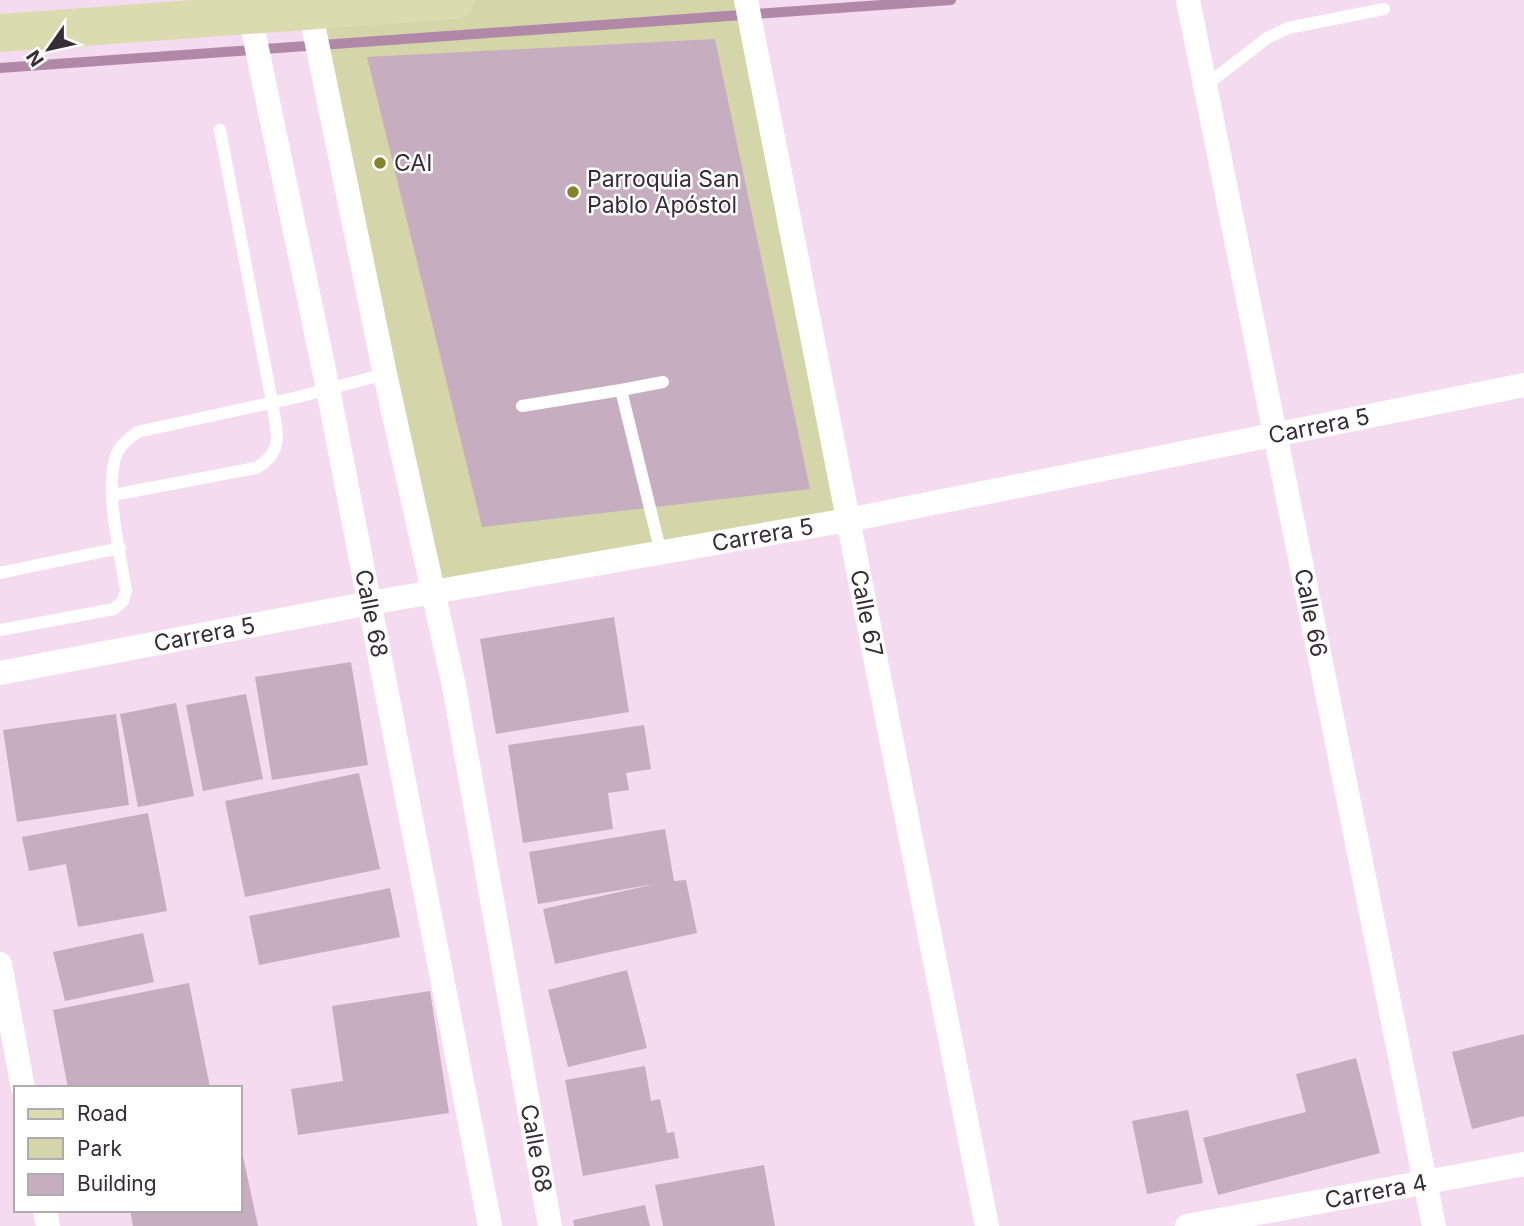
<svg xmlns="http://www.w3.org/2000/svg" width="1524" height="1226" font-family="Inter,sans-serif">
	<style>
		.green { fill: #d5d5aa }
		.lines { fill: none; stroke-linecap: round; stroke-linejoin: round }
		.stream { stroke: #b288a9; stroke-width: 10 }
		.building { fill: #c6adc0 }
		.service { stroke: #fff; stroke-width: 12 }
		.minor { stroke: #fff; stroke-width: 24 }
		.primary { stroke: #dbdbb0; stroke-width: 38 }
		.poi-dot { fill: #85832c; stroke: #fff; stroke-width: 2.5 }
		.labels { text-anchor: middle; stroke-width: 5; stroke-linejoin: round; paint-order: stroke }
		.poi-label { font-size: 23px; fill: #372d34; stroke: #fff; text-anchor: start }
		.street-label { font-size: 23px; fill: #372d34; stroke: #fff }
	</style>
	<rect width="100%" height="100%" fill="#f5dbef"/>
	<path class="green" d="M456,0H746L848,520L434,593L310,11Z"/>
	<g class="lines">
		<path class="stream" d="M0,68L951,0"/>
	</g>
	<path class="building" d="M715,39L810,489L482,527L367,57Z
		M614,617L629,712L496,734L480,639Z
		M351,662L368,765L272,780L255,677Z
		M246,694L263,779L203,791L186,705Z
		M176,703L194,796L138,807L120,714Z
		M116,714L129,805L17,822L3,730Z
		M644,725L651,769L626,773L629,790L608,793L613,829L523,843L508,745Z
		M359,773L380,869L245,897L225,801Z
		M148,813L167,911L78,927L66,864L29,871L22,837Z
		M665,829L674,881L686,880L697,933L555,964L543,909L655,884L538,904L529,852Z
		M390,888L400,937L259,965L249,916Z
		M143,933L154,982L65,1001L53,952Z
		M627,970L647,1048L568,1067L548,990Z
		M189,983L210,1087L68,1088L53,1010Z
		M430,991L449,1113L298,1135L291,1089L343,1081L332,1006Z
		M1524,1034V1116L1472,1129L1452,1052Z
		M1356,1058L1380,1153L1218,1195L1203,1138L1306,1112L1296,1074Z
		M645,1066L651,1101L660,1099L667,1133L674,1132L679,1158L583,1176L565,1080Z
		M1188,1110L1203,1183L1147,1194L1132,1121Z
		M241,1147L258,1226H133L130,1210H240Z
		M764,1165L775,1226H663L655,1185Z
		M645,1205L650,1226H574L573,1220Z"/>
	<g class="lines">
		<path class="service" d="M1205,86L1267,38L1288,28L1384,9
			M621,390L663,382
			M522,406L621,390L661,553
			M113,495L256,468C286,451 276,431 272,402L220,130
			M0,573L120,548
			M0,630L114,609L123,601L126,591C121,555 102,484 118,451C121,444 131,438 137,432L298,397L385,374"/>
		<g class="minor">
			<path id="s1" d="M308,0L385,374L454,686L550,1226"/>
			<path id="s2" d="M746,0L987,1226"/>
			<path id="s3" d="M1188,0L1434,1226"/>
			<path id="s4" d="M247,1L328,389L490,1226"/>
			<path id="s5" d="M0,673L370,603L848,520L1524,385"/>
			<path d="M0,964L23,1088"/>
			<path d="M45,1210L48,1226"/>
			<path id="s6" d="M1187,1226L1524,1164"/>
		</g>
		<path class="primary" d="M0,33L456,0"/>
	</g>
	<g class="poi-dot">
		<circle cx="380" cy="163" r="7"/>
		<circle cx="573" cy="192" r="7"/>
	</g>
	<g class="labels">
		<g class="poi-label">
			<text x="394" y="171">CAI</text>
			<text x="587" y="187">Parroquia San<tspan x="587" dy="26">Pablo Apóstol</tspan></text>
		</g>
		<g class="street-label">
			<text dy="8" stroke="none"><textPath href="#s5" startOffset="1342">Carrera 5</textPath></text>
			<text dy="8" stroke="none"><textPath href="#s5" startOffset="775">Carrera 5</textPath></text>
			<text dy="8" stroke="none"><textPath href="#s4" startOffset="625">Calle 68</textPath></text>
			<text dy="8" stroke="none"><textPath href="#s2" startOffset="625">Calle 67</textPath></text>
			<text dy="8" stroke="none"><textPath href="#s3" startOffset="625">Calle 66</textPath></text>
			<text dy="8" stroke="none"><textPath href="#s5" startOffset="208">Carrera 5</textPath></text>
			<text dy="8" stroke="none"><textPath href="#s1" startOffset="1171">Calle 68</textPath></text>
			<text dy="8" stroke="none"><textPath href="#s6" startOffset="192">Carrera 4</textPath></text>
		</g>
	</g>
	<rect x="14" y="1086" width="228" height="126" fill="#ffffff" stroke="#afabae" stroke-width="2"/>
	<rect x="28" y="1109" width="35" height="10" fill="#dbdbb0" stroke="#afabae" stroke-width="2"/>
	<text x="77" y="1121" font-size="21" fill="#372d34">Road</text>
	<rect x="28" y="1138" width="35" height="21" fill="#d5d5aa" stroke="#afabae" stroke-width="2"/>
	<text x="77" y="1156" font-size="21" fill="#372d34">Park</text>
	<rect x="28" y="1174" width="35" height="21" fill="#c6adc0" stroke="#afabae" stroke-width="2"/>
	<text x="77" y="1191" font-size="21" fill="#372d34">Building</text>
	<g transform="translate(49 49) rotate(236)" stroke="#ffffff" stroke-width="5" paint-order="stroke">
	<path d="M0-5L12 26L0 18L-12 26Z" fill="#372d34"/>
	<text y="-10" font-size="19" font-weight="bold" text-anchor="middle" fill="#372d34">N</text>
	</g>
</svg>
